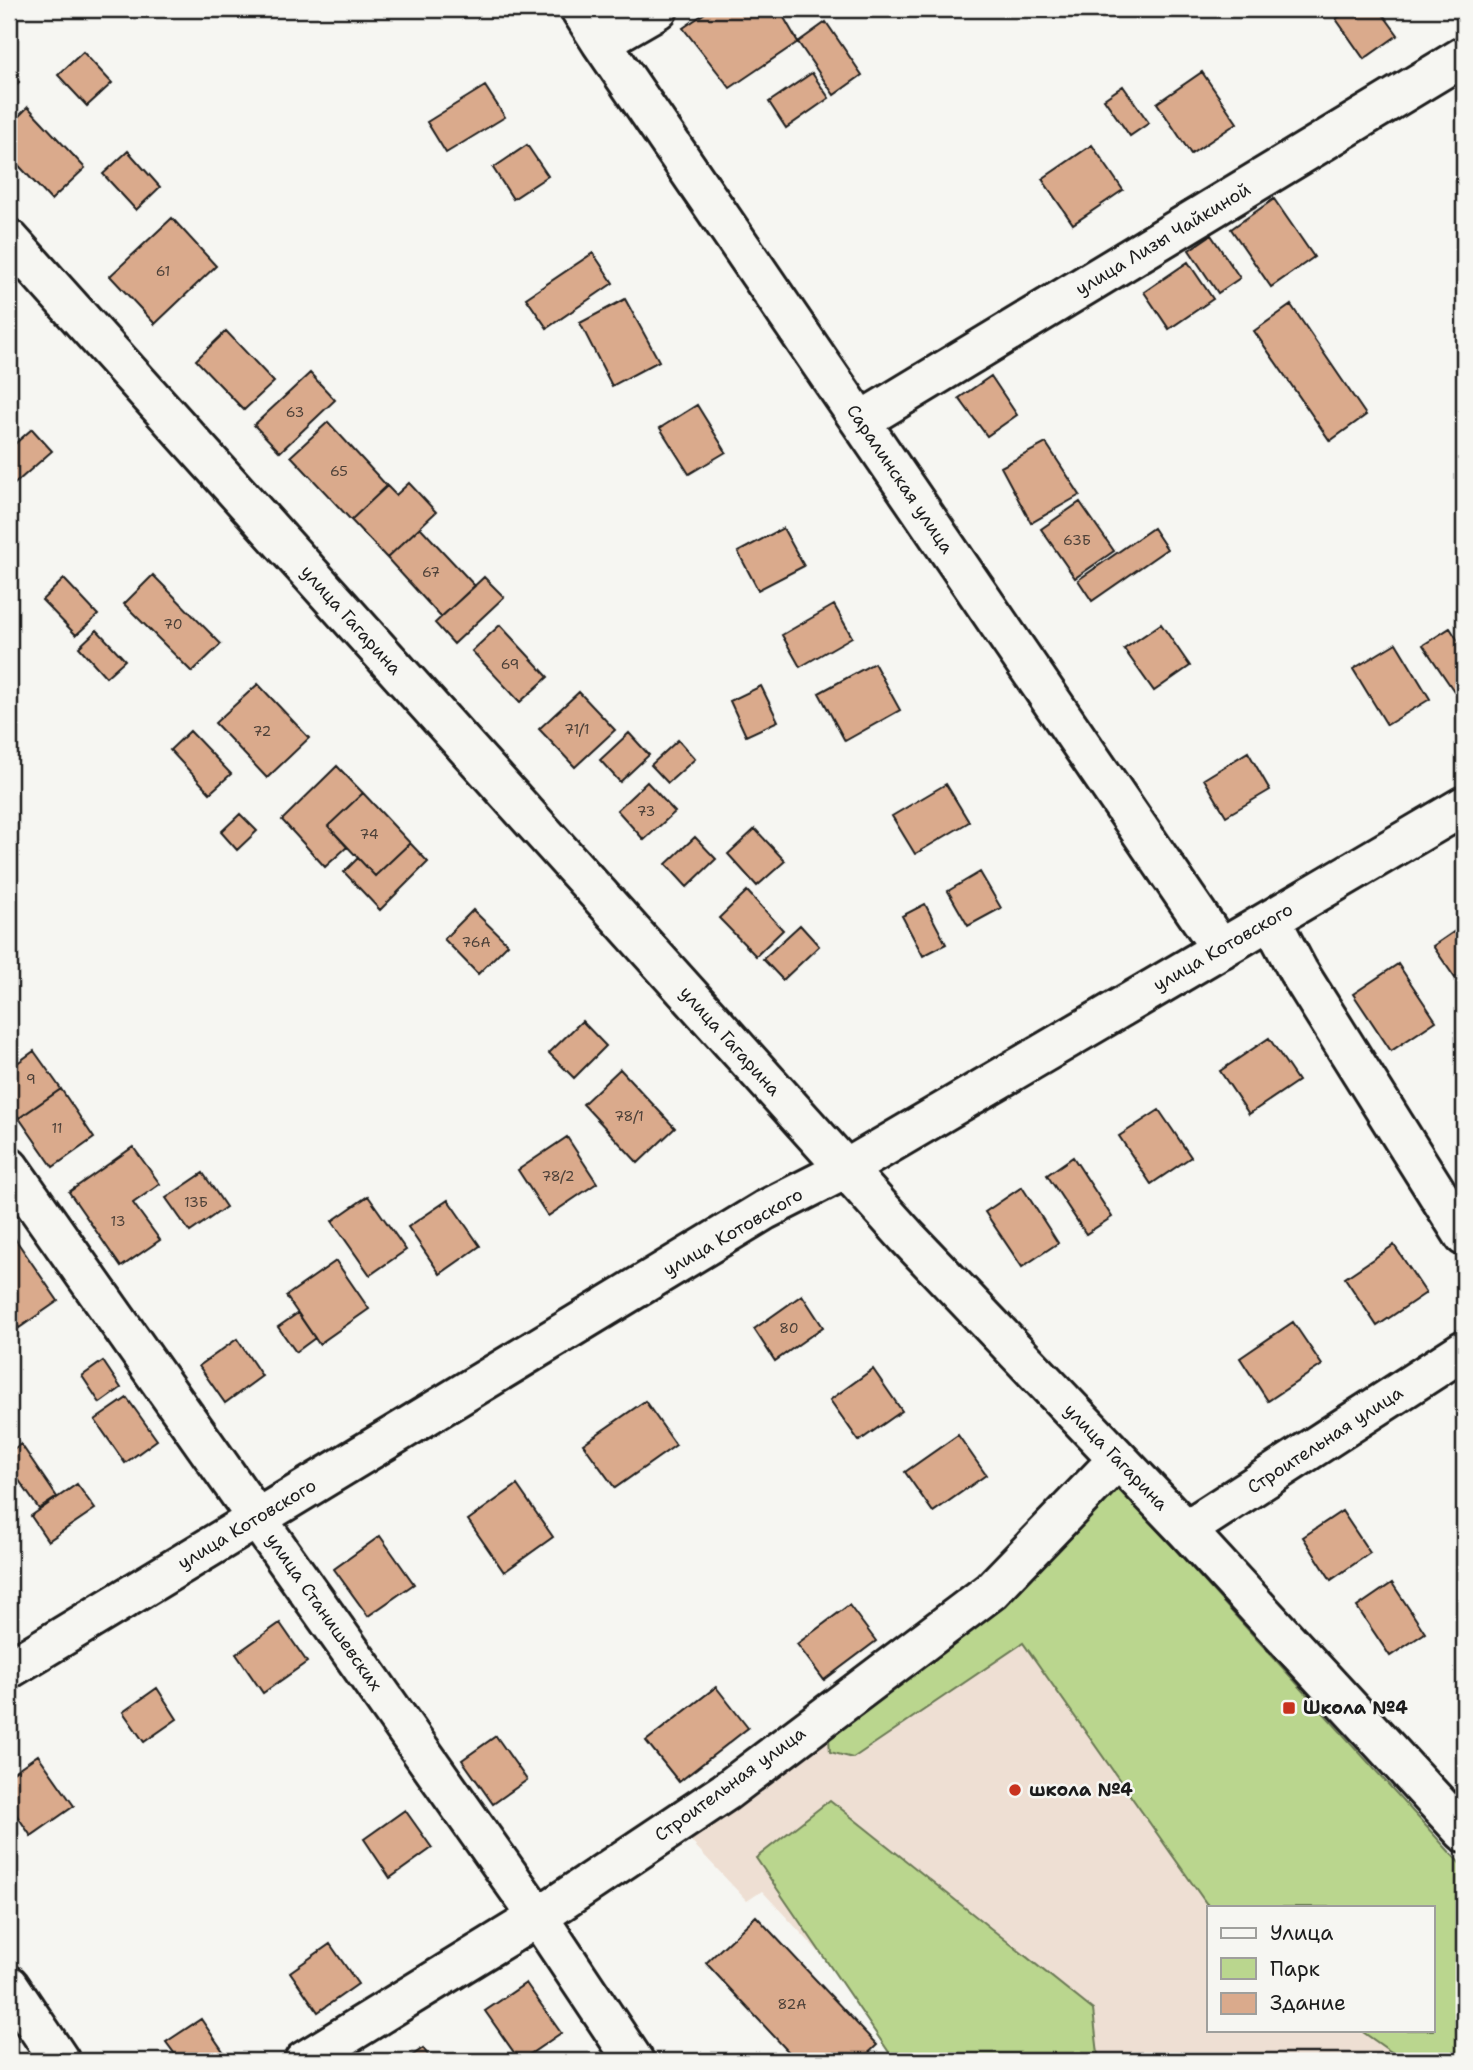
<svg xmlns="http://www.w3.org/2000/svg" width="1473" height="2070" font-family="'Shantell Sans',sans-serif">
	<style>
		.built { fill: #eedfd3 }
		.green { fill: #bad68e; stroke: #6b7955; stroke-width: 2 }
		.building { fill: #daaa8c; stroke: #1c1c1c; stroke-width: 2 }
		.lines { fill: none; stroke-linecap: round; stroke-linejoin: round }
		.minor-casing { stroke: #1c1c1c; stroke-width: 44 }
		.minor { stroke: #f6f6f2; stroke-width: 38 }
		.poi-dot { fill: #c8321e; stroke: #f6f6f2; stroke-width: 2.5 }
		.labels { text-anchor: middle; stroke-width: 5; stroke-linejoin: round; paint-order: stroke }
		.number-label { font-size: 14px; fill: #4c4038 }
		.street-label { font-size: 18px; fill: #1c1c1c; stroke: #f6f6f2 }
		.poi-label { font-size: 18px; font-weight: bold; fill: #1c1c1c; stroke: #f6f6f2; text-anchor: start }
	</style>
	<rect width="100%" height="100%" fill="#f6f6f2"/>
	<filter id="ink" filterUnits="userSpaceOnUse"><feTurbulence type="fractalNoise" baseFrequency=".0143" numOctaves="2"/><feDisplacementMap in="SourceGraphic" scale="14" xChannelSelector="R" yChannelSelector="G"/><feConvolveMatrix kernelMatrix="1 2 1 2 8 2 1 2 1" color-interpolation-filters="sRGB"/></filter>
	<g filter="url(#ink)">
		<path class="built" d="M1061,1557L1387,1907H1209V2030H1433L1464,2061H920L762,1891L747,1901L688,1838Z"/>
		<path class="green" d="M1116,1484L1464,1868V2061H1404L1360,2030H1433V1907H1211L1206,1903L1023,1643L853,1758L830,1752L828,1725Z
			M830,1800L1093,2010L1098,2054L1093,2061H895L756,1858Z"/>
		<path class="building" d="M711,9H779L798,42L730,88L683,28Z
			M1350,9H1379L1398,35L1364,59L1336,19Z
			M826,22L862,75L834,95L798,42Z
			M83,52L112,83L87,106L58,75Z
			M9,71L19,82L9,92Z
			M1202,72L1237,123L1191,154L1157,103Z
			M812,73L829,98L786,128L769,102Z
			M485,86L505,117L446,153L427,122Z
			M1123,86L1149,123L1130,136L1104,99Z
			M28,107L85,168L51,200L9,155V126Z
			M527,145L548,176L513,199L493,168Z
			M1092,145L1123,190L1073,224L1042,179Z
			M128,151L160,187L136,210L103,174Z
			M1274,199L1314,257L1271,287L1231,229Z
			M172,218L216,266L155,324L110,276Z
			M1211,235L1240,278L1218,293L1189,250Z
			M593,253L613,283L547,328L526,298Z
			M1188,262L1213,299L1169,329L1144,292Z
			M625,299L659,361L612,386L580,323Z
			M1291,305L1366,415L1330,441L1254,331Z
			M226,331L274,382L244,410L196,360Z
			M310,373L335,400L280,452L254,425Z
			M991,376L1017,415L987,436L959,398Z
			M697,405L726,452L689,474L660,428Z
			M328,422L387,486L351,520L291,456Z
			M32,429L52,451L10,488L9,449Z
			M1046,443L1080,495L1031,523L1001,467Z
			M409,483L436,512L387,558L351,520L387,486L396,495Z
			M1080,502L1114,551L1075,578L1041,529Z
			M420,527L475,586L441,617L387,558Z
			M783,528L804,566L758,590L738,552Z
			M1153,528L1167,549L1092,601L1078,580Z
			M153,575L221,644L192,672L124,604Z
			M484,577L504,597L454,644L435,623Z
			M64,579L98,615L76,635L42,600Z
			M834,605L852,637L800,667L782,635Z
			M1161,624L1190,666L1154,691L1124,649Z
			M500,625L548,677L520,702L472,651Z
			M1450,628L1464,650V702L1462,703L1423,645Z
			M97,630L125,660L106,677L79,647Z
			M1396,643L1430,699L1387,725L1353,669Z
			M874,663L900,710L845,741L819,693Z
			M258,684L309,738L267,778L215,723Z
			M761,686L778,721L746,736L730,701Z
			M579,692L615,730L575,767L539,729Z
			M190,731L231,774L210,793L170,750Z
			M629,733L649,755L620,782L600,760Z
			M678,740L695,759L668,783L651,765Z
			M1248,752L1270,790L1226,816L1204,779Z
			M337,766L363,793L328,826L347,847L325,867L282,820Z
			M647,782L675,812L644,840L617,810Z
			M946,784L969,822L915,854L892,816Z
			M363,793L410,843L375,876L328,826Z
			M240,814L257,831L237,850L221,832Z
			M755,829L785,861L757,886L728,854Z
			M695,837L716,859L687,887L666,864Z
			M410,843L428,862L380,910L344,872L358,858L375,876Z
			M980,872L1001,908L968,926L948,891Z
			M747,891L783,930L756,956L719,918Z
			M925,904L946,944L923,956L902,916Z
			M473,910L508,944L478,974L444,939Z
			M800,925L819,946L783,980L763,959Z
			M1464,925V971L1455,978L1433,946Z
			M1398,964L1436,1021L1391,1051L1353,994Z
			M582,1021L606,1046L574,1078L549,1053Z
			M1269,1038L1298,1081L1249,1114L1220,1071Z
			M34,1051L61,1089L19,1118L9,1103V1069Z
			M620,1069L675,1128L638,1163L583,1104Z
			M61,1089L94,1138L53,1167L19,1118Z
			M1159,1110L1191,1157L1151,1184L1119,1136Z
			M567,1137L597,1183L548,1216L518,1170Z
			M133,1147L160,1184L133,1203L160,1240L121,1267L69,1192Z
			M1073,1157L1112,1217L1086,1234L1047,1175Z
			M203,1173L226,1207L190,1232L166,1198Z
			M1022,1187L1058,1243L1022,1267L985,1212Z
			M368,1196L406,1250L370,1275L332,1221Z
			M448,1200L480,1246L440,1274L408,1227Z
			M9,1230L58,1301L19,1328L9,1314Z
			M1394,1245L1426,1293L1377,1326L1345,1278Z
			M336,1261L369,1309L319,1344L286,1296Z
			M802,1295L823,1327L775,1361L754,1329Z
			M298,1313L315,1338L296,1352L278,1327Z
			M1293,1322L1322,1365L1268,1401L1240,1358Z
			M237,1339L262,1376L225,1403L199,1366Z
			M103,1361L121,1388L100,1403L82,1376Z
			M873,1369L902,1411L859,1441L830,1400Z
			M127,1398L157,1440L125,1463L95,1420Z
			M645,1401L676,1445L615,1488L583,1444Z
			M958,1435L986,1475L933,1512L905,1472Z
			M21,1444L57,1497L39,1509L9,1466V1452Z
			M77,1484L95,1509L48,1541L31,1516Z
			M517,1485L553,1537L504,1572L468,1520Z
			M1342,1511L1370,1553L1331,1580L1303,1537Z
			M380,1536L414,1584L368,1616L334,1569Z
			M1392,1583L1425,1633L1390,1656L1357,1607Z
			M849,1605L876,1641L824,1680L797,1644Z
			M280,1623L307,1662L263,1693L236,1654Z
			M716,1687L748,1728L679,1782L646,1741Z
			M157,1688L177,1719L144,1742L123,1712Z
			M496,1736L527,1780L493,1804L462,1760Z
			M38,1755L74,1806L31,1836L9,1804V1775Z
			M405,1810L432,1848L390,1878L364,1839Z
			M756,1916L877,2045L860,2061H797L706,1963Z
			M330,1944L358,1984L318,2012L290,1972Z
			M526,1983L561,2033L520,2061L485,2011Z
			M201,2019L229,2060L228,2061H180L166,2042Z
			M423,2048L432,2061H405Z"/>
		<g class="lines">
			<g class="minor-casing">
				<path id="minor" d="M580,9L601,42L1221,949
					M601,42L658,9
					M9,239L907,1237L1186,1530L1464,1832
					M861,421L1464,56
					M1271,920L1298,971L1464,1236
					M9,1167L538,1917L634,2061
					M1186,1530L1464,1350
					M9,1669L765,1210L846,1169L1464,806
					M9,1985L60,2061
					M304,2061L538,1917L725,1792L991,1591L1118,1459"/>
			</g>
			<use href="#minor" class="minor"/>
		</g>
	</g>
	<g class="poi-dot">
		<rect x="1282" y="1701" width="14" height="14" rx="3.5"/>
		<circle cx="1015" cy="1790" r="7"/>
	</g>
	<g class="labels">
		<g class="number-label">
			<text x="163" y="276">61</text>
			<text x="295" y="417">63</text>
			<text x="339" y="476">65</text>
			<text x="1077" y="545">63Б</text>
			<text x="431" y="577">67</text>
			<text x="173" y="629">70</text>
			<text x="510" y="669">69</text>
			<text x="577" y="734">71/1</text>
			<text x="262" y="736">72</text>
			<text x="646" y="816">73</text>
			<text x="369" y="839">74</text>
			<text x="476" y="947">76А</text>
			<text x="31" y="1084">9</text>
			<text x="629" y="1121">78/1</text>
			<text x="57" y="1133">11</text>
			<text x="558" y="1181">78/2</text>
			<text x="196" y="1207">13Б</text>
			<text x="118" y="1226">13</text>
			<text x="789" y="1333">80</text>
			<text x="792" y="2009">82А</text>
		</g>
		<g class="street-label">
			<text transform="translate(1163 239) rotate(-31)" y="6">улица Лизы Чайкиной</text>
			<text transform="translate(900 479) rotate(56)" y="6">Саралинская улица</text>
			<text transform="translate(351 620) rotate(48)" y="6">улица Гагарина</text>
			<text transform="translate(1223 947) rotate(-30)" y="6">улица Котовского</text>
			<text transform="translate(730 1041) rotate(48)" y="6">улица Гагарина</text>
			<text transform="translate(733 1232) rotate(-30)" y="6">улица Котовского</text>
			<text transform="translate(1325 1440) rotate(-33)" y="6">Строительная улица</text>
			<text transform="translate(1116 1457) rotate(46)" y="6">улица Гагарина</text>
			<text transform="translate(247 1524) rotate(-31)" y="6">улица Котовского</text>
			<text transform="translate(324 1612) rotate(55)" y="6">улица Станишевских</text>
			<text transform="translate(730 1784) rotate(-36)" y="6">Строительная улица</text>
		</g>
		<g class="poi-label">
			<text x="1303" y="1714">Школа №4</text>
			<text x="1029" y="1796">школа №4</text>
		</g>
	</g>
	<rect width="1473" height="2070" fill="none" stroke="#f6f6f2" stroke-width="35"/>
	<rect x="18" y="18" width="1438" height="2035" fill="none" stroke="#1c1c1c" stroke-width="2.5" filter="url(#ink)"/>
	<rect x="1207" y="1906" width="228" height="126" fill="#f6f6f2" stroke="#9f9f9c" stroke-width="2"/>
	<rect x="1221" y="1928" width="35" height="10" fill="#f6f6f2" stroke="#9f9f9c" stroke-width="2"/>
	<text x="1270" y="1940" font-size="21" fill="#1c1c1c">Улица</text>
	<rect x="1221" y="1958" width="35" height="21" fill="#bad68e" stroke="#9f9f9c" stroke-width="2"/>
	<text x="1270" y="1976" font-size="21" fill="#1c1c1c">Парк</text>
	<rect x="1221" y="1993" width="35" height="21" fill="#daaa8c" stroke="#9f9f9c" stroke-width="2"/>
	<text x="1270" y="2010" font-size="21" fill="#1c1c1c">Здание</text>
</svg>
